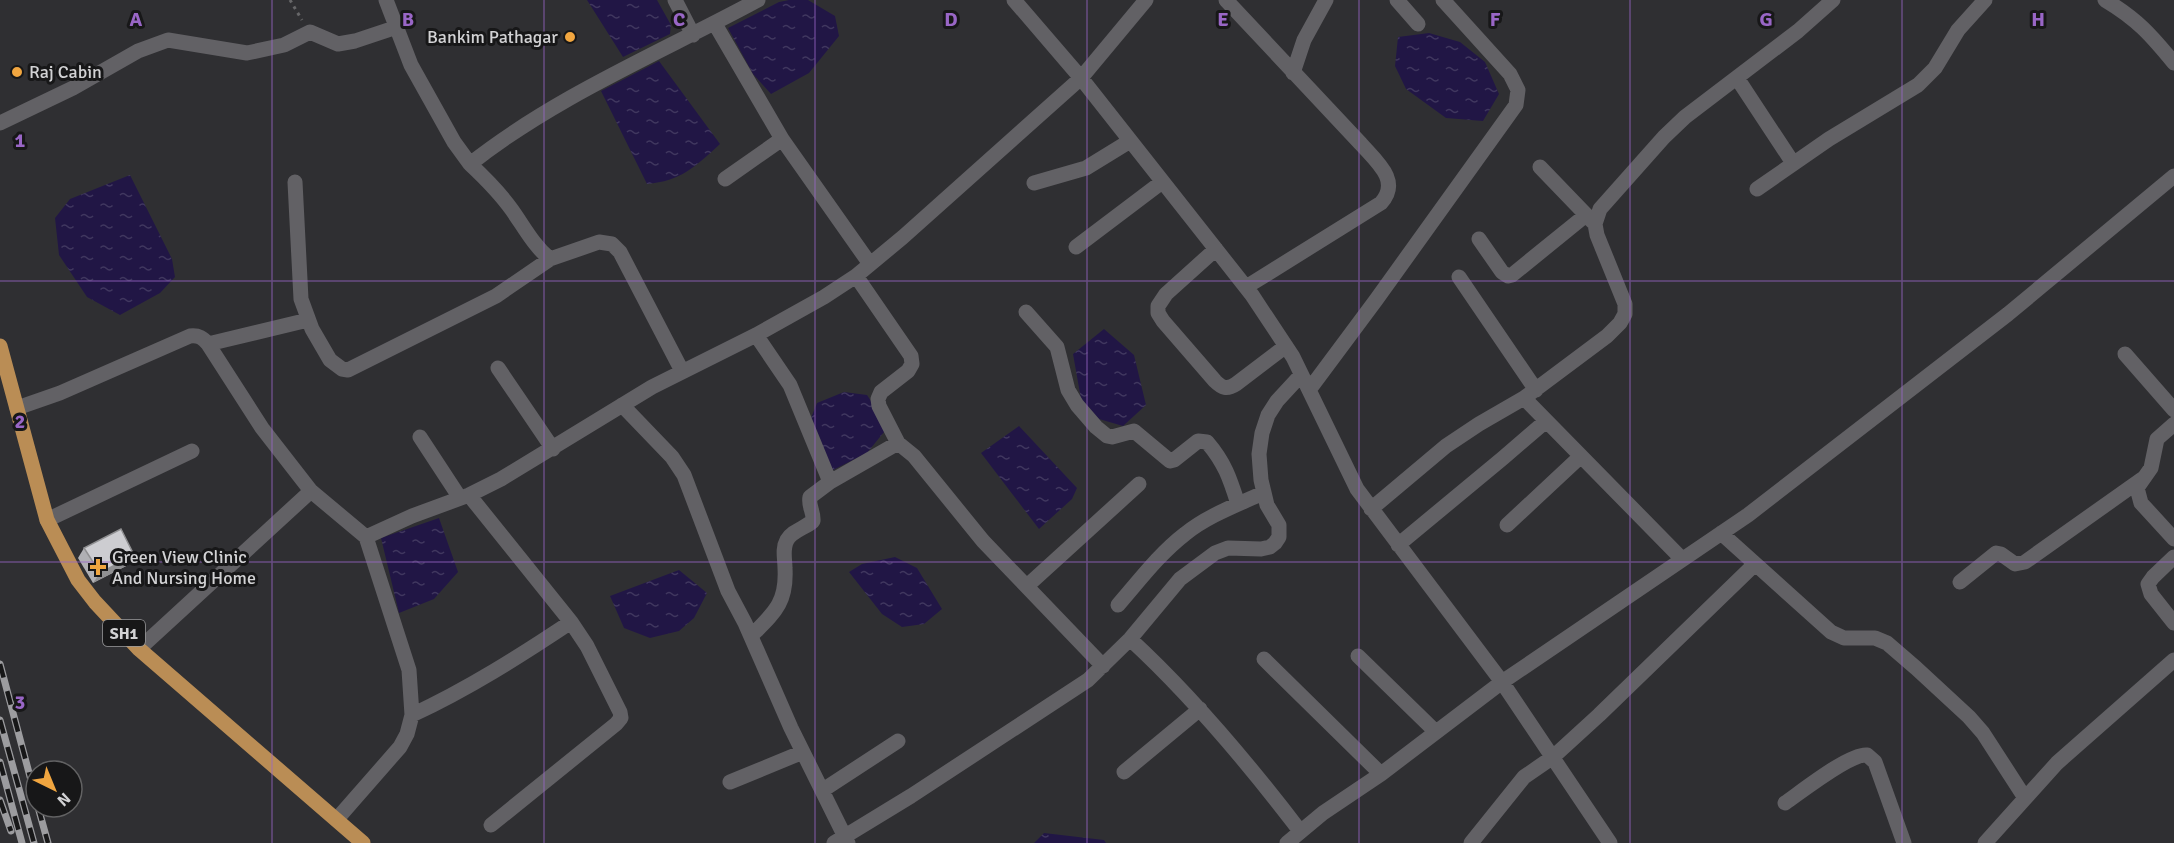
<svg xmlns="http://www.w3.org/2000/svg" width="2174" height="843" font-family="Signika,sans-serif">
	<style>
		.water { fill: url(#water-ripples) }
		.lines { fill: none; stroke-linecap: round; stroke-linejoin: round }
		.path { stroke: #676769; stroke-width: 3; stroke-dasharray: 3 4.5; stroke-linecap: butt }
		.minor { stroke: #626165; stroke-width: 15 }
		.major { stroke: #ba8d55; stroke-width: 15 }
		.rail-casing { stroke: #9c9c9f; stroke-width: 7 }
		.rail { stroke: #171718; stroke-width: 4.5; stroke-dasharray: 14; stroke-linecap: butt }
		.wall { fill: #b0b0b4 }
		.shaded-wall { fill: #909092 }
		.building { fill: #cdcdd1; stroke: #909092; stroke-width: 1.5 }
		.grid { fill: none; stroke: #9966c6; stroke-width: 1.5; stroke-opacity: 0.55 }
		.poi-dot { fill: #f1a640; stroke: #171718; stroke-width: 2 }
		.labels { text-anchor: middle; stroke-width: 6; stroke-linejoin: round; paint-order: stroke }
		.shield { fill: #171718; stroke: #9a9a9c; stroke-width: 1.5 }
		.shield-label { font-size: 16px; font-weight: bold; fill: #d2d2d4 }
		.poi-label { font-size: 18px; fill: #d2d2d4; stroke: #171718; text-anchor: start }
		.grid-label { font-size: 20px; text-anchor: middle; font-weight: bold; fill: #9966c6; stroke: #171718; stroke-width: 6; stroke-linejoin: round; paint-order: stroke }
	</style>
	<defs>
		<pattern id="water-ripples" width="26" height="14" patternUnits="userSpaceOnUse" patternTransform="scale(1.5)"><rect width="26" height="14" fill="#211645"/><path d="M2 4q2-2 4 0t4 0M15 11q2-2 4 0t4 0" fill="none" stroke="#40375f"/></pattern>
	</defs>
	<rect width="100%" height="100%" fill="#2f2f32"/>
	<path class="water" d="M587,0H657L671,25L670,34L623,57Z
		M789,0H808L835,16L839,36L809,73L771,94L753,74L728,28L779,2Z
		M1429,33L1460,42L1485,62L1499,94L1483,121L1446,118L1406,89L1395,66L1398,37Z
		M659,61L720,144C695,167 681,181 647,184L601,91Z
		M130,175L172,259L175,277L160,293L120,315L87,297L59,255L55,218L70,199Z
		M1104,329L1134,355L1146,405L1123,426L1099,419L1081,399L1073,354Z
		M844,392L867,395L888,427L867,453L831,471L809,423L817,403Z
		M1019,426L1077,488L1072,499L1039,529L981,453Z
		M439,518L458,572L434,599L399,613L381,538Z
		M895,557L917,568L942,609L924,624L902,627L882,614L849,572L862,564Z
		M679,570L707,593L694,618L679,631L650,638L624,628L610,596Z
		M1044,833L1104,840L1106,843H1034Z"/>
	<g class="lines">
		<path class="path" d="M290,0L302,20"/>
		<path class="minor" d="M386,0L411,65L454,142L470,164C556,96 662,52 758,0
			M675,0L693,35
			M1014,0L1081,78L1252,295L1293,357L1357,489L1502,682L1610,843
			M1226,0L1361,144C1377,162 1401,181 1381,203L1246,287
			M1397,0L1418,24
			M2105,0C2137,19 2151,35 2174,63
			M715,24L782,139L725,179
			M1293,73L1304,40L1326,0
			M1737,78L1793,163
			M0,123L73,88L138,51L168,40L247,53L284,45L310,32L338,44L355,41L397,27
			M782,139L870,264
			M470,164C486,179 500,193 512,210C524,227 534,246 550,259L599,242L612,244L620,252L682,371
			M1540,167L1593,222
			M295,182L301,299L312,329L330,360L342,369L348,370L496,296L550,259
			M1034,183L1086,168L1130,141
			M1757,189L1829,139L1918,85L1935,68L1958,30L1985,0
			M1479,239L1502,272L1508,276L1512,275L1586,215
			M1076,247L1162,182
			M1216,249L1166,294L1158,306V313L1163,321L1215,381C1222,388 1227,390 1236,384L1286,346
			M856,276L911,356L912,364L908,371L881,392L878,399L879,406L898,443
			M1459,277L1536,390
			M1026,312L1057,347L1068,390L1077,405L1096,427L1107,436L1112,437L1134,431L1170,461L1174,460L1198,441L1207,442C1225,463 1230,479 1238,504
			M208,344L308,320
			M2125,354L2174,410
			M498,368L553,449
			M1309,390L1376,300L1516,105L1518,90L1510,74L1443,0
			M1524,398L1682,559
			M622,405L672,457L684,475L728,591L745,623L791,728L848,843
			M17,408L60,393L190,336C199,335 203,338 208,344L262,428L311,491L366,537L409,670L412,715L407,734L400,747L337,819
			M2174,424L2157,439L2151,468L2137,488L2141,503L2174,539
			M420,437L460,498
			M830,482L898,443L914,456L983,541L1103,666
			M469,495L571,622L587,646L620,712L621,718L616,724L491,825
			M1371,509L1446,446L1479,424L1524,398L1607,336L1620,323L1625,314V304L1597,235L1595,224L1600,209L1664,137L1685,117L1798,31L1833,0
			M47,520L192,451
			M1507,525L1581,456
			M1721,533L1831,632L1844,638H1875L1887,643L1916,668L1969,717L1983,733L2025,798
			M366,537L412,516L469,495L501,479L652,387L756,335L824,297L856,276L903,237L1081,78L1146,0
			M1398,545L1503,458L1546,421
			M2174,557L2153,577L2148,584L2151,594L2174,623
			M1960,582L1996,553L2001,554L2015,564L2025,562L2142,479
			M1027,586L1139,484
			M1118,605C1139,581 1159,554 1185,534C1207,516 1237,505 1263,493
			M751,636C774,613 787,603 785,568C785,559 782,549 787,540C792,531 805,528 813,521C814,512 808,506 810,497L830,482L790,385L756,335
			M1130,639C1193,697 1248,763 1300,831
			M139,649L311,491
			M1358,656L1436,732
			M1264,659L1381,774
			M412,715C468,689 520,656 571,622
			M1124,772L1200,709
			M730,782L803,752
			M823,790L898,741
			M1785,803C1801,792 1850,753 1867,755L1875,762L1904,843
			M834,843L911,796L1088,680L1130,639L1180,579L1215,553L1228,548L1261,549L1270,547L1275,543L1279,537V525L1267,505L1261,480L1259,454L1262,433L1268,415L1277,401L1301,375
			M1287,843L1323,813L1381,774L1502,682L1748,515L2008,314L2174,176
			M1471,843L1524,777L1553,757L1599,715L1755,564
			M1985,843L2057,763L2174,660"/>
		<path class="major" d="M0,346L47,520L78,580L95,602L139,649L363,843"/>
		<g class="rail-casing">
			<path id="rail" d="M0,664L36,799
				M0,720L34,843
				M0,762L22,843
				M0,800L11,831
				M38,807L48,843"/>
		</g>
		<use href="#rail" class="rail"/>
	</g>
	<path class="wall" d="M84,548L128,565L93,583L78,558Z"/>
	<path class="shaded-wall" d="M134,555L128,565L93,583L100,573Z"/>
	<path class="building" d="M121,529L134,555L100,573L84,548Z"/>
	<path class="grid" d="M272,0V843M544,0V843M815,0V843M1087,0V843M1359,0V843M1630,0V843M1902,0V843M0,281H2174M0,562H2174"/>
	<g class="poi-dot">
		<circle cx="570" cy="37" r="6"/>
		<circle cx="17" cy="72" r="6"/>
		<path d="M95 558h6v6h6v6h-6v6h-6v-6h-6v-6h6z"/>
	</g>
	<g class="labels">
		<rect class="shield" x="103" y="620" width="42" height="26" rx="4.5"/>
		<g class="shield-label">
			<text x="124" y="639">SH1</text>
		</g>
		<g class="poi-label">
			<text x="558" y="43" text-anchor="end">Bankim Pathagar</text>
			<text x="29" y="78">Raj Cabin</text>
			<text x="112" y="563">Green View Clinic<tspan x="112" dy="21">And Nursing Home</tspan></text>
		</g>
	</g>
	<g class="grid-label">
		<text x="136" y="26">A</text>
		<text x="408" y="26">B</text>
		<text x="679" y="26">C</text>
		<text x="951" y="26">D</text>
		<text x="1223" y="26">E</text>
		<text x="1495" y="26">F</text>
		<text x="1766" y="26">G</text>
		<text x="2038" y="26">H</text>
		<text x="20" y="147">1</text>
		<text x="20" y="428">2</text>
		<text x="20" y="709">3</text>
	</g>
	<g transform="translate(54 789) rotate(137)"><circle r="28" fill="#171718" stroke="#626263" stroke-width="1.5"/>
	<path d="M0-4.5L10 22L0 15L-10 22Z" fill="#f1a640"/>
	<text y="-9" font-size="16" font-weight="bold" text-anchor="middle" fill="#d2d2d4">N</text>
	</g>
</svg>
